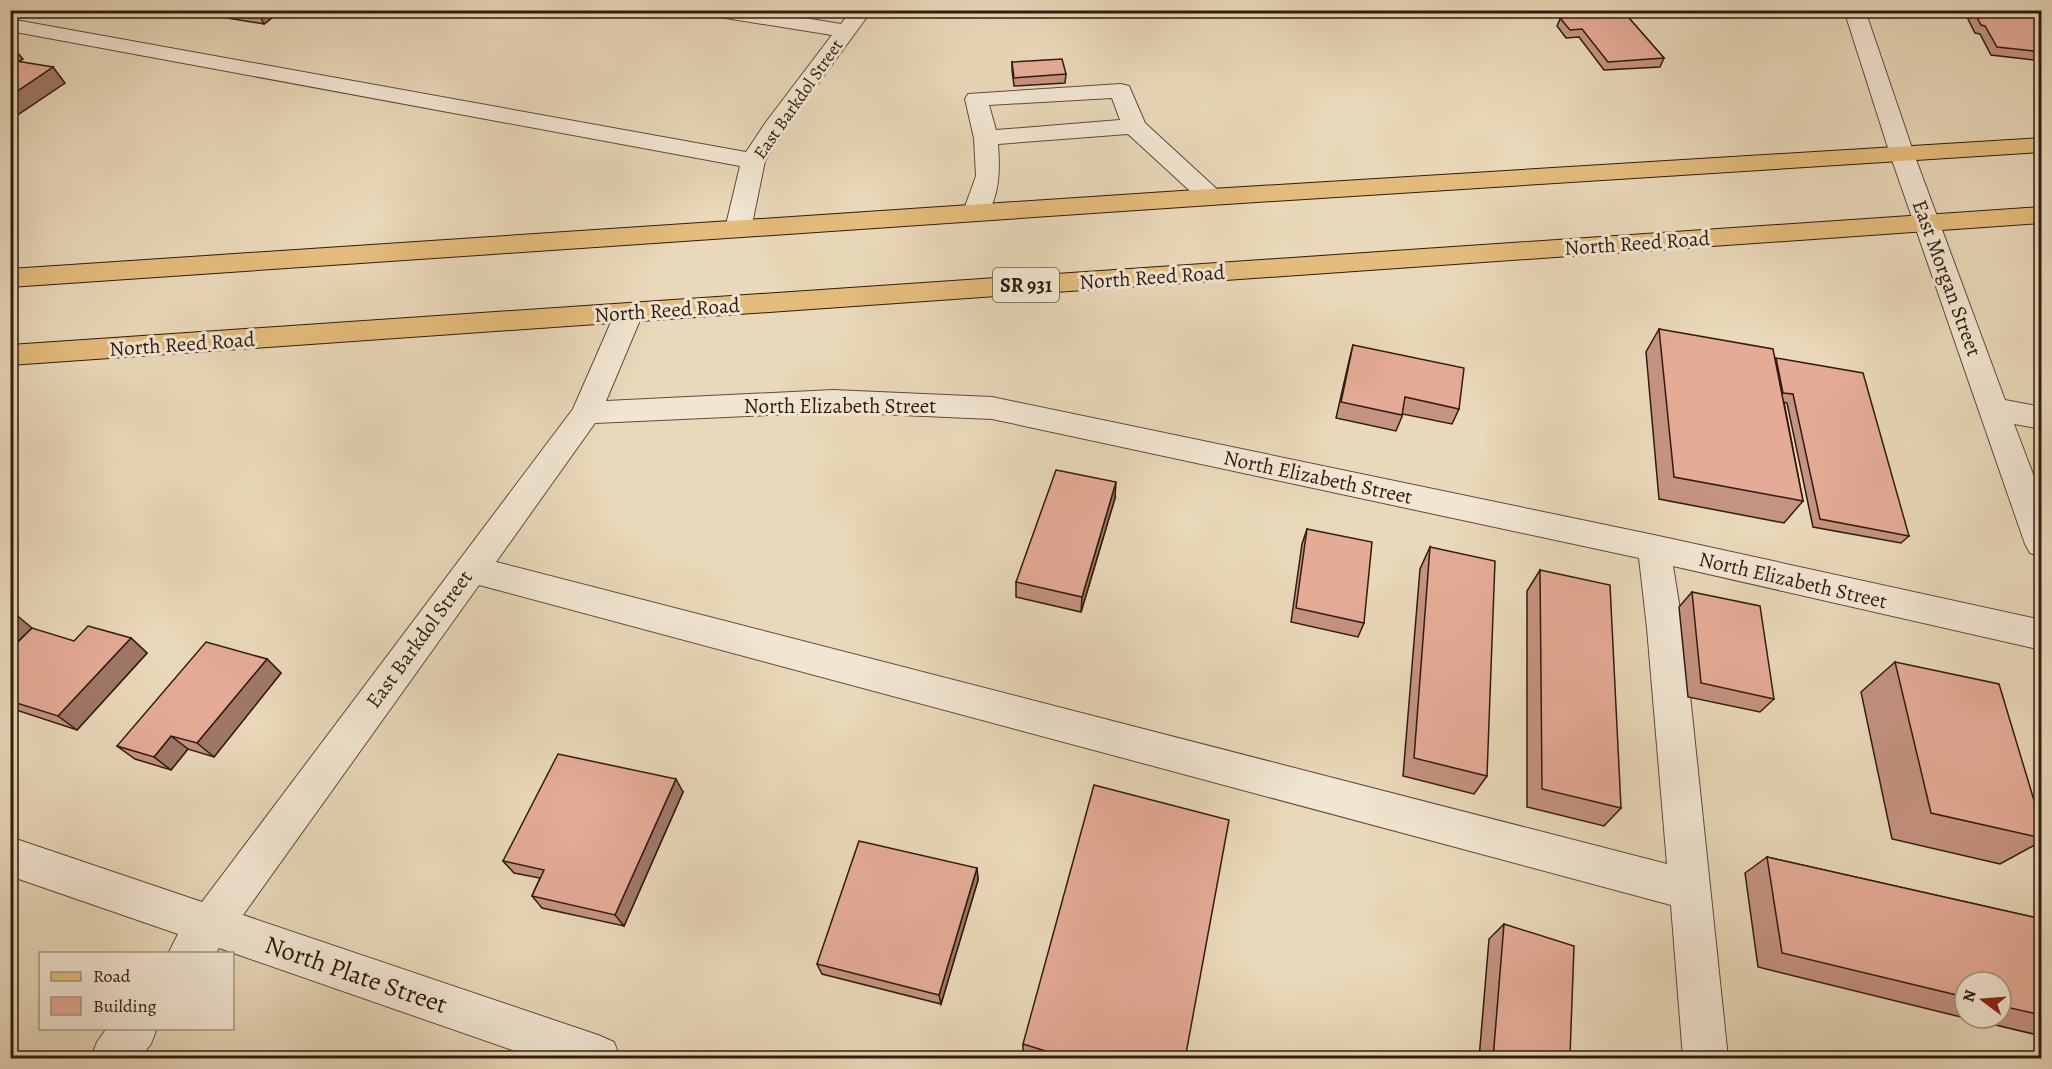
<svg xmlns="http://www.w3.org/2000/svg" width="2052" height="1069" font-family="Alegreya,serif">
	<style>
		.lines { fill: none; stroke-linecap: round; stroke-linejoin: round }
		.minor-casing { stroke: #5f4a39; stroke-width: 2 }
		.major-casing { stroke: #311b0e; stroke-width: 2 }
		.minor { fill: #f1e6d2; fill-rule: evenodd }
		.major { fill: #e4bc7c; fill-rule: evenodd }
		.wall { fill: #c59381; stroke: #311b0e; stroke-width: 1.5 }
		.shaded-wall { fill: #a07869; stroke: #311b0e; stroke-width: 1.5 }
		.building { fill: #e5ab96; stroke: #311b0e; stroke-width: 1.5 }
		.labels { text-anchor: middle; stroke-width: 6; stroke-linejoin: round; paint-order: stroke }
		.far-street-label { font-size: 18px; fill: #311b0e; stroke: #f1e6d2 }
		.shield { fill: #f1e6d2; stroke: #6b5849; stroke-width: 1.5 }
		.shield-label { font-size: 20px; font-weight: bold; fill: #311b0e }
		.street-label { font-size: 21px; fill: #311b0e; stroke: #f1e6d2 }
		.near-street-label { font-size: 26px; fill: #311b0e; stroke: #f1e6d2 }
	</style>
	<rect width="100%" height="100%" fill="#e9d8b9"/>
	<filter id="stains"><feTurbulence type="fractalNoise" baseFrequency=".00333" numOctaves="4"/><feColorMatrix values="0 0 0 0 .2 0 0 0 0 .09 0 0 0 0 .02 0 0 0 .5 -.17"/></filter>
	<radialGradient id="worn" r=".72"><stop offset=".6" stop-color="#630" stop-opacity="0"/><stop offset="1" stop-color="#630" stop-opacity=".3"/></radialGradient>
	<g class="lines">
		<g class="minor-casing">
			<path id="minor" d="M703,10H756L841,24L851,10H872L785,129L765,161L751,229L747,235L738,237L729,235L725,229L740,166L10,31V19L746,152L766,122L832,35L713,16L706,14Z
				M1844,10H1865L1914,154L2005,400L2042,407V429L2014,424L2042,498V557L2030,553L2025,544L1890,154Z
				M1121,84L1129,86L1145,123L1220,192L1224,197L1220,202L1211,205L1202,202L1128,134L998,144C1000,169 1000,196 985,218L976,220L967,218L963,212L976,176L974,138L965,99L968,94ZM1112,98L1120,120L996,130L989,105Z
				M629,304L639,306L643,313L606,401L833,390L992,397L1654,535L2042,620V650L1673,566L1683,628L1728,1058H1683L1671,905L479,585L243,915L598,1035L614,1042L620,1058H535L219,948L215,954H168L178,934L10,876V837L202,902L573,409L615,313L619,306ZM833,412L992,419L1639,558L1647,628L1667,864L496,562L595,423Z
				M107,1028H157L151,1044L140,1058H91L97,1042Z"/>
		</g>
		<g class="major-casing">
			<path id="major" d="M2042,138V152L1211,205L10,287V269L1211,189Z
				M2042,207V223L10,365V345Z"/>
		</g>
		<use href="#minor" class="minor"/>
		<use href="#major" class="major"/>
	</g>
	<path class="wall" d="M179,10H282L264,24Z
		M1554,10H1622L1664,58L1660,67L1604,70L1579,37L1566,38L1557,26L1560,19Z
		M1971,10H2038L2042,17V61L1991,55L1980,34L1975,33L1967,17Z
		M1012,62L1066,74L1065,83L1014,86L1012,70Z
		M1659,329L1775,359L1909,536L1901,543L1813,527L1787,403L1784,402L1803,501L1784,523L1659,499L1646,352Z
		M1353,345L1459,409L1452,424L1403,414L1396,431L1336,418L1349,361Z
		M1115,498L1081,612L1016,597V582Z
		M1307,529L1364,623L1358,637L1291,622L1302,544Z
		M1430,547L1487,776L1474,794L1403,776L1420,569Z
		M1540,570L1621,808L1604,826L1527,807V591Z
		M1692,592L1774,699L1760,712L1688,697L1679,607Z
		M131,638L147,653L77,730L10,708V650L74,641Z
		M267,659L281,673L214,757L188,749L171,770L135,759L117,746Z
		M1895,662L2042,827V841L2000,864L1892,839L1861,692Z
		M683,792L624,926L542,908L532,896L540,878L514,873L503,861Z
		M1767,857L2042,919V1036L1966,1018H2001V982H1965V1018L1758,967L1745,873Z
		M977,868L978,880L941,1004L822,974L817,964Z
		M1504,924L1570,1056L1578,1059H1479L1489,939Z
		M1023,1044L1185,1059H1032L1023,1056Z"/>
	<path class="shaded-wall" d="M257,10H282L264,24Z
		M16,51L23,59L10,67V55Z
		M53,67L65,83L10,120V96Z
		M1116,482L1115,498L1081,612L1082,597Z
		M14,613L32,628L10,649V616Z
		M131,638L147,653L77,730L58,716Z
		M267,659L281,673L214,757L197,743Z
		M171,736L188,749L171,770L154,757Z
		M676,779L683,792L624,926L615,915Z
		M977,868L978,880L941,1004L939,995Z"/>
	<path class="building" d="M1563,10H1622L1664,58L1608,62L1582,29L1570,30L1560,18L1568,17Z
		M1973,10H2038L2042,17V52L1997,47L1985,26L1981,25Z
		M10,50L16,51L10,55Z
		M1062,59L1066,74L1014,78L1012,62Z
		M10,60L53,67L10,96Z
		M1659,329L1773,349L1803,501L1674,477Z
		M1353,345L1464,368L1459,409L1405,397L1402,415L1341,402Z
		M1776,358L1863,373L1909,536L1820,519L1793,394L1783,393Z
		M1056,470L1116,482L1082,597L1016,582Z
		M1307,529L1372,542L1364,623L1296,608Z
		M1430,547L1495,561L1487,776L1414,758Z
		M1540,570L1610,585L1621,808L1542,789Z
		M1692,592L1760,606L1774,699L1701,683Z
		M88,626L131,638L58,716L10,701V650L32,628L74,641Z
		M206,642L267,659L197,743L171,736L154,757L117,746Z
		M1895,662L1999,684L2042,827V838L1931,813Z
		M558,754L676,779L615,915L532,896L544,870L503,861Z
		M1094,785L1229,820L1185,1059H1071L1023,1044Z
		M859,841L977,868L939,995L817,964Z
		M1767,857L2042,919V1015L2001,1006V982H1965V997L1782,953Z
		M1504,924L1574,946L1570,1056L1578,1059H1493Z"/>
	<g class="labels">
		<g class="far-street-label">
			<text transform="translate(798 99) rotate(-55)" y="6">East Barkdol Street</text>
		</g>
		<rect class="shield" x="993" y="268" width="66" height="34" rx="4.5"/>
		<g class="shield-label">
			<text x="1026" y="292">SR 931</text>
		</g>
		<g class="street-label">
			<text transform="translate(1637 243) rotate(-4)" y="7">North Reed Road</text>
			<text transform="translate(1152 277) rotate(-4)" y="7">North Reed Road</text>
			<text transform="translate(1947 278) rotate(70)" y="7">East Morgan Street</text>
			<text transform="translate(667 310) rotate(-4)" y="7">North Reed Road</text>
			<text transform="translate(182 344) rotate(-4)" y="7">North Reed Road</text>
			<text x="840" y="413">North Elizabeth Street</text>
			<text transform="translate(1318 477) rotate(12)" y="7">North Elizabeth Street</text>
			<text transform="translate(1793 580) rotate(13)" y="7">North Elizabeth Street</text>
			<text transform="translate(419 639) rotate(-54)" y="7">East Barkdol Street</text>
		</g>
		<g class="near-street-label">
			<text transform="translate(356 974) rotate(19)" y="9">North Plate Street</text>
		</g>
	</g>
	<rect width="2052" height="1069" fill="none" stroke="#e9d8b9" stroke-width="36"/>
	<rect x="12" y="12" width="2028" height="1045" fill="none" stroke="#311b0e" stroke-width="3"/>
	<rect x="18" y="18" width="2016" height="1033" fill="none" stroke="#311b0e" stroke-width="1.5"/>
	<rect x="39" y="952" width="195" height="78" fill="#f1e6d2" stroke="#a49584" stroke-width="1.5"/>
	<rect x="51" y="972" width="30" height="9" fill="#e4bc7c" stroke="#a49584" stroke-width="1.5"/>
	<text x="93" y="982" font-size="18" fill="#311b0e">Road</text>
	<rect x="51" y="997" width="30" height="18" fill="#e5ab96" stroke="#a49584" stroke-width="1.5"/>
	<text x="93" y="1012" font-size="18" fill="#311b0e">Building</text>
	<g transform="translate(1983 1000) rotate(286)"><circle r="28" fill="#f1e6d2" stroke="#a49584" stroke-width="1.5"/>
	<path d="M0-4.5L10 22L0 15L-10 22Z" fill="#8f2418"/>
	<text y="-9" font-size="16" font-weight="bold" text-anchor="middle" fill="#311b0e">N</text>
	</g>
	<rect width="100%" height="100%" filter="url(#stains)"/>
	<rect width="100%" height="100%" fill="url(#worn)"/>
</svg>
